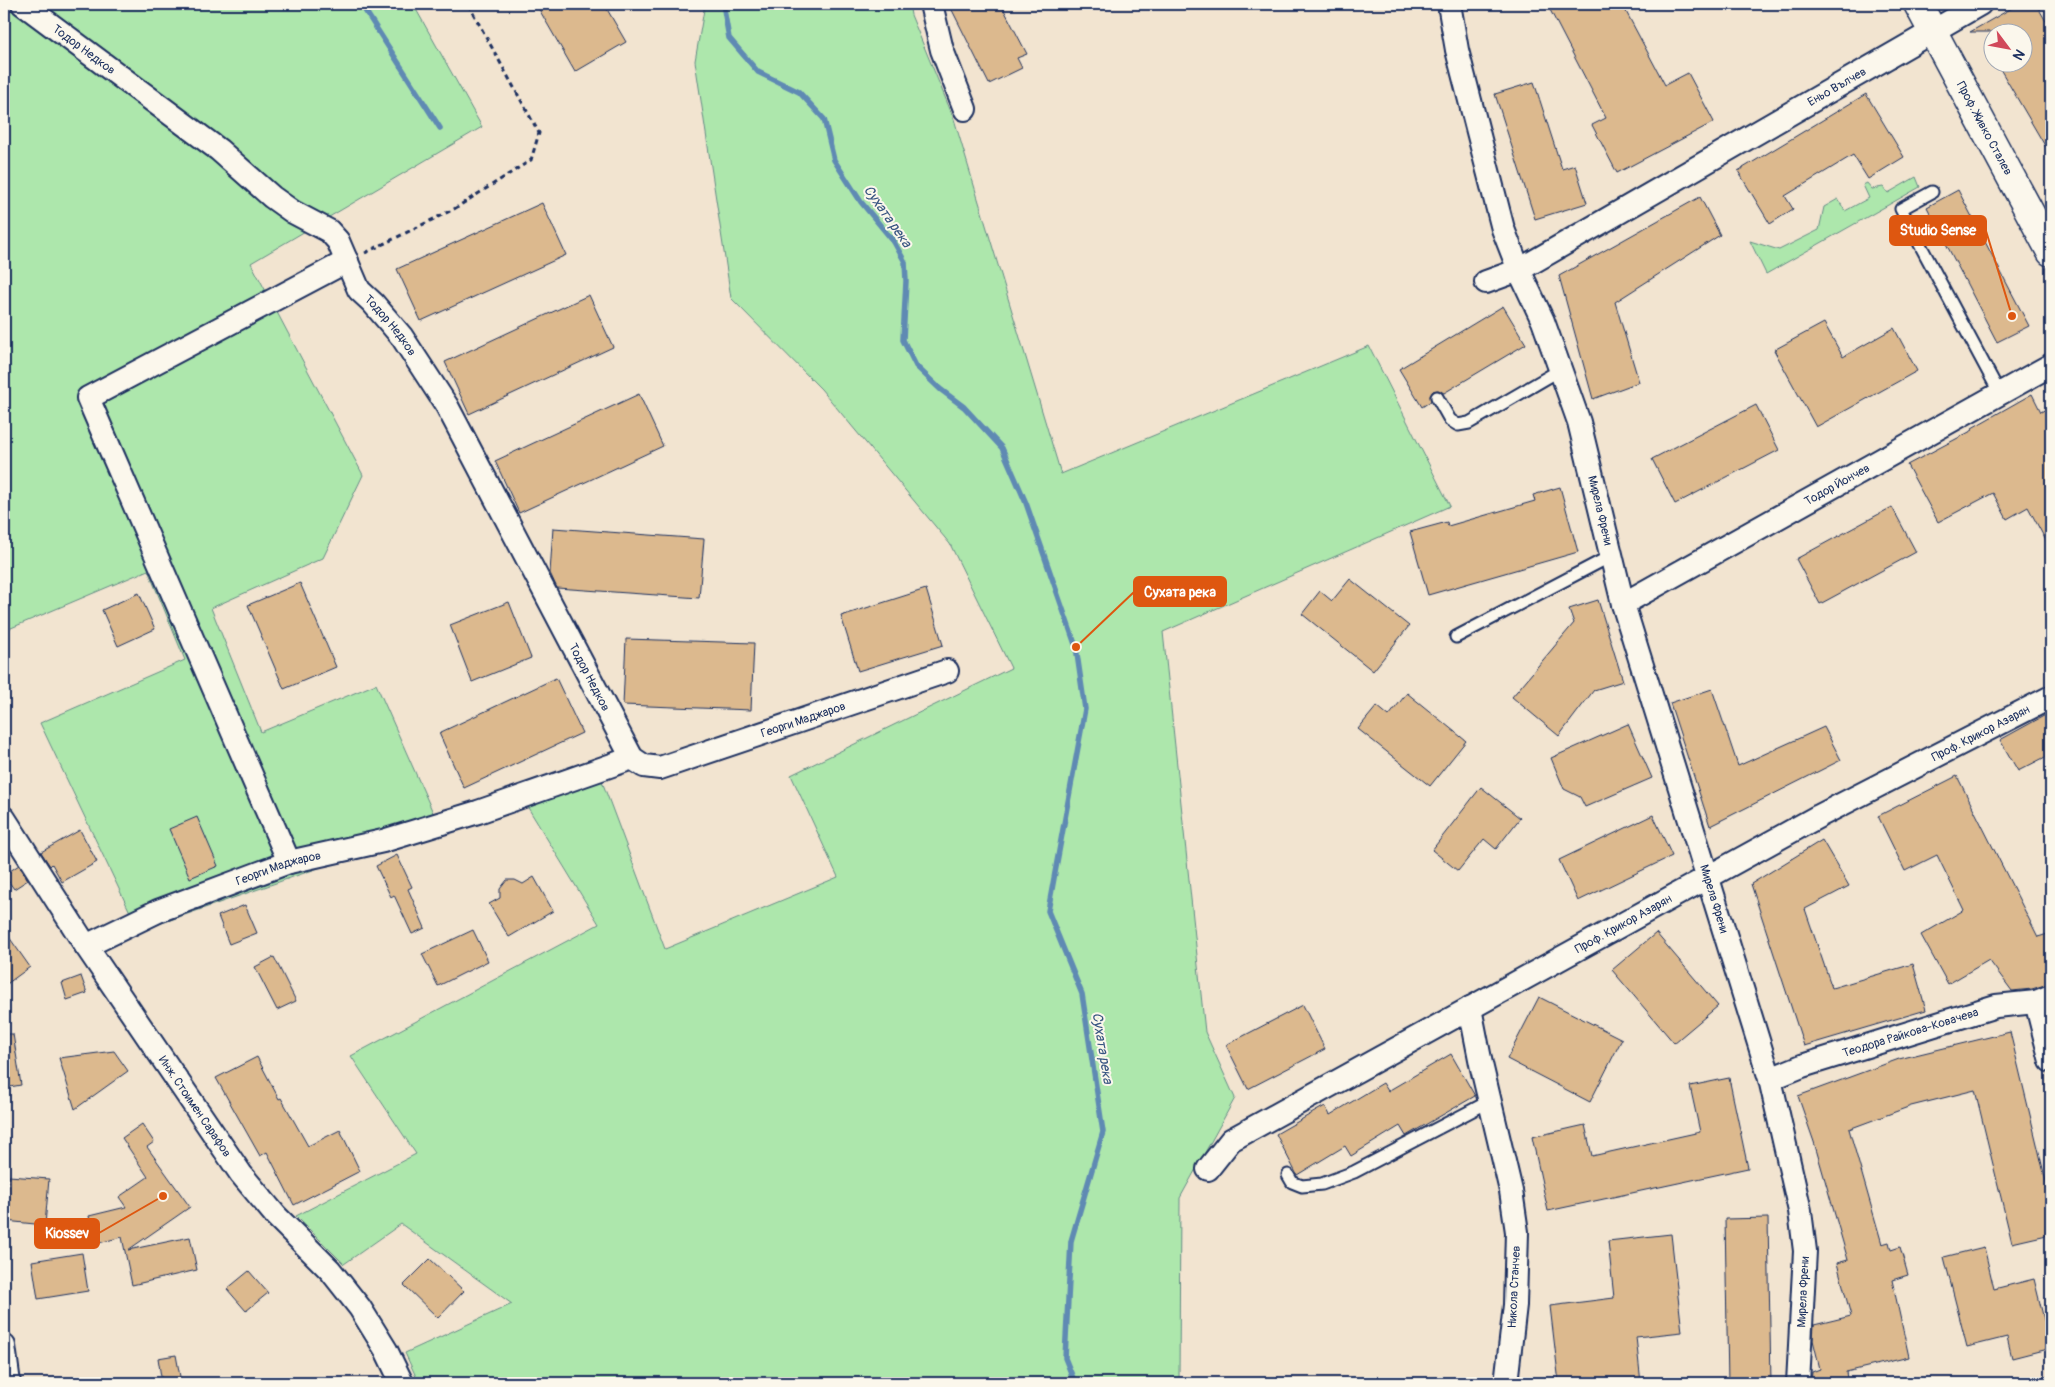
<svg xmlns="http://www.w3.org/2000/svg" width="2055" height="1387" font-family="Pangolin,sans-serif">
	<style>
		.green { fill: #ade7ac; stroke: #648b85 }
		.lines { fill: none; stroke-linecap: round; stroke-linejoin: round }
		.stream { stroke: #5f8ab3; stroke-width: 5.5 }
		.building { fill: #dcb98e; stroke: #1b2f5e }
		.lane-casing { stroke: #1b2f5e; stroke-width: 15 }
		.street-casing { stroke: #1b2f5e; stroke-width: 26 }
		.secondary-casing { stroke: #1b2f5e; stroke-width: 31 }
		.path { stroke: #1b2f5e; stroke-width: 3; stroke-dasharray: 5 4; stroke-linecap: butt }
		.lane { stroke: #fbf7ec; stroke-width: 11 }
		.street { stroke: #fbf7ec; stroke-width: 22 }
		.secondary { stroke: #fbf7ec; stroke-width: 28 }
		.labels { text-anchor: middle; stroke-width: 4; stroke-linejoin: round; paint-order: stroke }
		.street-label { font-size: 12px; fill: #1b2f5e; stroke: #fbf7ec }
		.water-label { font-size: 14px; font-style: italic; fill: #385582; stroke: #fbf7ec }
		.leader { fill: none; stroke: #de5710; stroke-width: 2 }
		.callout-dot { fill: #de5710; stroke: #fbf7ec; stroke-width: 2 }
		.callout { fill: #de5710; stroke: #de5710; stroke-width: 2 }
		.callout-label { font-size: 14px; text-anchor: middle; font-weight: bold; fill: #fff }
	</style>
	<rect width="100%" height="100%" fill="#f2e4d0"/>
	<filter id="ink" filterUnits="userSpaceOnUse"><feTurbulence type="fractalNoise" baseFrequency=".02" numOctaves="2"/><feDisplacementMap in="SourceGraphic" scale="10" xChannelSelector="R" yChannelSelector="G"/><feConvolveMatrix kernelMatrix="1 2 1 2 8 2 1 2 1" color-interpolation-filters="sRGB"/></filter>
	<g filter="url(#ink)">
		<path class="green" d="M4,4H413L482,127L251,263L363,475L323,558L211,608L261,732L376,684L435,817L594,760L665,949L838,877L791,775L1011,668L950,544L821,389L731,298L695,61L705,4H909L911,15L954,119L1061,474L1369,346L1450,506L1163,632L1205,1032L1235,1098L1180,1198L1179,1383H419L405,1353L512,1304L401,1224L344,1264L296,1216L416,1154L351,1056L599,924L527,806L367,851L139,931L40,723L185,660L148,570L4,631Z
			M1916,177L1920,187L1766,274L1750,241L1779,250L1819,230L1824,207L1838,199L1845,211L1869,198L1863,185L1867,183L1872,189L1883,187L1888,193Z"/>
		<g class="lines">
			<path class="stream" d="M361,4L440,128
				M723,4L729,38L758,72L799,92L824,119L834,160L861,202L894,242L905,262L906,281L903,340L916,366L940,389L964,407L1002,448L1026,503L1076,647L1085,709L1048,911L1082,994L1103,1132L1071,1241L1065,1358L1075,1383"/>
		</g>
		<path class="building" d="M536,4H604L626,42L575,72Z
			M949,4H1001L1027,54L1017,58L1022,68L989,84Z
			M1547,4H1622L1665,85L1688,73L1714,122L1617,173L1592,125L1606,118Z
			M2019,4H2036L2051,30V156L1996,62H2022V32H1970Z
			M1534,82L1562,169L1575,165L1587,203L1535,219L1495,94Z
			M1866,94L1904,157L1868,179L1853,155L1785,196L1793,209L1770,224L1738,171Z
			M1958,190L2029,326L1997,342L1927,207Z
			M1700,197L1720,235L1615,302L1639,382L1593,399L1559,276Z
			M542,203L566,255L421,321L397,269Z
			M589,295L613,347L469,414L445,362Z
			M1503,306L1526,344L1444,393L1438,390L1433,391L1430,396L1431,401L1422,407L1399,369Z
			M1824,323L1843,357L1894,328L1917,371L1816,427L1774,350Z
			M639,394L663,446L519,513L495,461Z
			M2032,394L2041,412L2051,406V550L2028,507L2007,519L1993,493L1938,522L1907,465L1973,430L1972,428Z
			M1756,405L1779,450L1675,504L1652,459Z
			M1560,487L1578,552L1428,595L1410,532L1447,522L1448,526L1535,501L1533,495Z
			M1892,507L1916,552L1820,604L1796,559Z
			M553,528L704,539L699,598L557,588L550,573Z
			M1350,579L1409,626L1373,671L1302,614L1320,591L1332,601Z
			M300,583L336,667L284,689L248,605Z
			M926,589L943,645L858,671L841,616Z
			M139,593L155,629L118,646L102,610Z
			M1598,600L1623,681L1594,690L1559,736L1512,697L1574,623L1569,609Z
			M509,602L531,658L472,682L450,625Z
			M626,639L754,643L751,710L623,705Z
			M556,678L582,733L464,788L439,733Z
			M1712,689L1738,766L1824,727L1841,760L1710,826L1670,703Z
			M1407,693L1466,741L1430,786L1358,729L1377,706L1389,716Z
			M2051,712V754L2018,771L2000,740Z
			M1628,724L1652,778L1585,807L1580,797L1564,789L1551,758Z
			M1957,776L2038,937L2051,933V983L2032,989L2012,991L1989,960L1948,984L1921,935L1964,910L1937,855L1905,871L1878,816Z
			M1481,787L1520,818L1496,849L1484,839L1458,871L1432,850Z
			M1653,815L1672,856L1578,901L1559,860Z
			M197,817L218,866L190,878L169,829Z
			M80,830L97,862L62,882L52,864L50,866L41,852Z
			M1822,840L1849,886L1805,909L1832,988L1913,964L1926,1010L1804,1046L1751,884Z
			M397,855L412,887L408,889L425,928L412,934L394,895L391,897L376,866Z
			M19,865L28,880L14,889L4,875Z
			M534,877L553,911L509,937L489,904L500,898V889L507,880H515L523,884Z
			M245,905L257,933L229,944L218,916Z
			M4,930L30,967L4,986Z
			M473,930L488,961L438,986L422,954Z
			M1656,933L1718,1006L1674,1043L1612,970Z
			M274,957L296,1001L277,1010L255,967Z
			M81,976L87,993L67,1000L62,983Z
			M1539,997L1622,1039L1590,1102L1507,1059Z
			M1303,1005L1325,1049L1248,1089L1226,1045Z
			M2010,1032L2051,1202V1234L2012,1243L1975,1090L1911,1106L1849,1129L1882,1244L1889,1242L1891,1250L1900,1247L1908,1275L1892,1280L1909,1357L1846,1372L1847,1379L1827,1383H1811L1812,1372L1820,1369L1813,1340L1814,1325L1851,1316L1837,1263L1848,1260L1814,1142L1798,1096L1899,1059Z
			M4,1034H13L21,1085L4,1088Z
			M114,1051L128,1071L75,1109L59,1058Z
			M1451,1054L1475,1096L1406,1136L1400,1126L1351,1156L1345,1146L1297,1175L1276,1134L1325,1106L1330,1115L1383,1083L1388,1091Z
			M257,1057L279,1099L281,1098L308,1146L340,1130L360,1171L294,1205L267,1152L260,1156L216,1078Z
			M1729,1078L1748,1168L1548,1211L1532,1137L1585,1125L1592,1156L1700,1132L1690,1086Z
			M142,1124L154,1142L147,1147L190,1207L128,1250L190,1237L197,1270L132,1285L122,1237L95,1244L89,1216L126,1207L119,1197L148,1177L122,1138Z
			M9,1176L49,1179L45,1225L5,1221Z
			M1768,1218L1771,1383H1728L1725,1219Z
			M1671,1234L1682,1332L1636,1337L1641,1383H1559L1550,1306L1614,1298L1608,1241Z
			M1984,1247L1994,1289L2034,1279L2051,1348L2012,1358L2007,1337L1967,1347L1944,1257Z
			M82,1253L88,1291L38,1299L32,1261Z
			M430,1259L464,1291L438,1318L404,1285Z
			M249,1271L268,1293L246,1311L227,1289Z
			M176,1355L181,1382L162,1383L158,1358Z"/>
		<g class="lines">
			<g class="lane-casing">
				<path id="lane" d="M1932,192L1901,209L2000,394
					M1437,397L1450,420L1458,425L1469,423L1560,370
					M1456,637L1611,556
					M1288,1175L1292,1182L1302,1186L1322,1184L1354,1172L1490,1101"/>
			</g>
			<g class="street-casing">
				<g id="street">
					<path id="s1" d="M23,4L219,150L272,197L293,212L329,231L338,241L359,290L373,303L402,337L447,406L632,758L644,766L660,768L947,671"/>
					<path d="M931,4L942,50L965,109"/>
					<path id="s2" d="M1449,4L1457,50L1503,229L1519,270L1543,321L1579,422L1623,604L1770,1079L1800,1211L1805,1251L1798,1383"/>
					<path id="s3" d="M1486,282L1519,270L1980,4"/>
					<path id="s4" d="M1623,604L2051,365"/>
					<path id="s5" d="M4,818L86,946L241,1174L276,1216L330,1270L360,1308L386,1350L402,1383"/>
					<path d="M289,862L88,398L347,261"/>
					<path id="s6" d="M86,946L158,911L289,862L383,841L478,812L632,758"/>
					<path d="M2036,1002L2051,1061"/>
					<path d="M1470,1008L1481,1064L1511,1191L1517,1232L1515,1305L1506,1383"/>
					<path id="s7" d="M1770,1079L1802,1066L1996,1006L2036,1002L2051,996"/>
					<path id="s8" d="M1208,1169L1231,1140L1819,816L2051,697"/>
					<path d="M4,1346L9,1383"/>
				</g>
			</g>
			<g class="secondary-casing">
				<g id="secondary">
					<path id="s9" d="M1918,4L2051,252"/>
				</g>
			</g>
			<path class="path" d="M365,253L454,209L531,160L539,133L468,4"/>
			<use href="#lane" class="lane"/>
			<use href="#street" class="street"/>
			<use href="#secondary" class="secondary"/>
		</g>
	</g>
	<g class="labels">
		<g class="street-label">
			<text dy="4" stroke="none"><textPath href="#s1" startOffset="76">Тодор Недков</textPath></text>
			<text dy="4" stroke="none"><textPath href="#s3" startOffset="402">Еньо Вълчев</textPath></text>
			<text dy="4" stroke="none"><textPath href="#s9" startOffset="141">Проф. Живко Сталев</textPath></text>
			<text dy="4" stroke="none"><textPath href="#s1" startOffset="496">Тодор Недков</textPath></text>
			<text dy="4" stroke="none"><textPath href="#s4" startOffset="245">Тодор Йончев</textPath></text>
			<text dy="4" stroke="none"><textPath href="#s2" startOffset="530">Мирела Френи</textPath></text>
			<text dy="4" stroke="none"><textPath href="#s1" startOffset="901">Тодор Недков</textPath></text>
			<text dy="4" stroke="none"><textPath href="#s1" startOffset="1174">Георги Маджаров</textPath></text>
			<text dy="4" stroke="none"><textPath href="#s8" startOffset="890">Проф. Крикор Азарян</textPath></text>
			<text dy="4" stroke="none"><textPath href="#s6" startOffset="208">Георги Маджаров</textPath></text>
			<text dy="4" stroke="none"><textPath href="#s2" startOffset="935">Мирела Френи</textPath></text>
			<text dy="4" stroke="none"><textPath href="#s8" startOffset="485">Проф. Крикор Азарян</textPath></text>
			<text dy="4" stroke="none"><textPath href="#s7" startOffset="148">Теодора Райкова-Ковачева</textPath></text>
			<text dy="4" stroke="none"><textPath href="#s5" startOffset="346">Инж. Стоимен Сарафов</textPath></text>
			<text transform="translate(1514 1287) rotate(-87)" y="4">Никола Станчев</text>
			<text transform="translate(1803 1292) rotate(-87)" y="4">Мирела Френи</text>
		</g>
		<g class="water-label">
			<text transform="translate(888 216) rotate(55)" y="5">Сухата река</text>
			<text transform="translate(1103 1048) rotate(81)" y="5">Сухата река</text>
		</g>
	</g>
	<path class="leader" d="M2012 316L1986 231M1076 647L1134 592M163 1196L99 1233"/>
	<g class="callout-dot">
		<circle cx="2012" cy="316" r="5"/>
		<circle cx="1076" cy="647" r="5"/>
		<circle cx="163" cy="1196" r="5"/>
	</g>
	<g class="callout">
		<rect x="1890" y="216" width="96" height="29" rx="5"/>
		<rect x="1134" y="577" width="92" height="29" rx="5"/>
		<rect x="35" y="1219" width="64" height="29" rx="5"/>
	</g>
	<g class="callout-label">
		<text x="1938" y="235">Studio Sense</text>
		<text x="1180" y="597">Сухата река</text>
		<text x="67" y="1238">Kiossev</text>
	</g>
	<rect width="2055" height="1387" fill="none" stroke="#fbf7ec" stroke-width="20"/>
	<rect x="10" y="10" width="2035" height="1367" fill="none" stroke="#1b2f5e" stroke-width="2" filter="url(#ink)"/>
	<g transform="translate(2008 48) rotate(122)"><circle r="24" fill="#fbf7ec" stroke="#a1a7b3"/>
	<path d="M0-4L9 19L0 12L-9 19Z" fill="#d1495b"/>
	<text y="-8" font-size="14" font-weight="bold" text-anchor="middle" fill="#1b2f5e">N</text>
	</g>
</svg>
